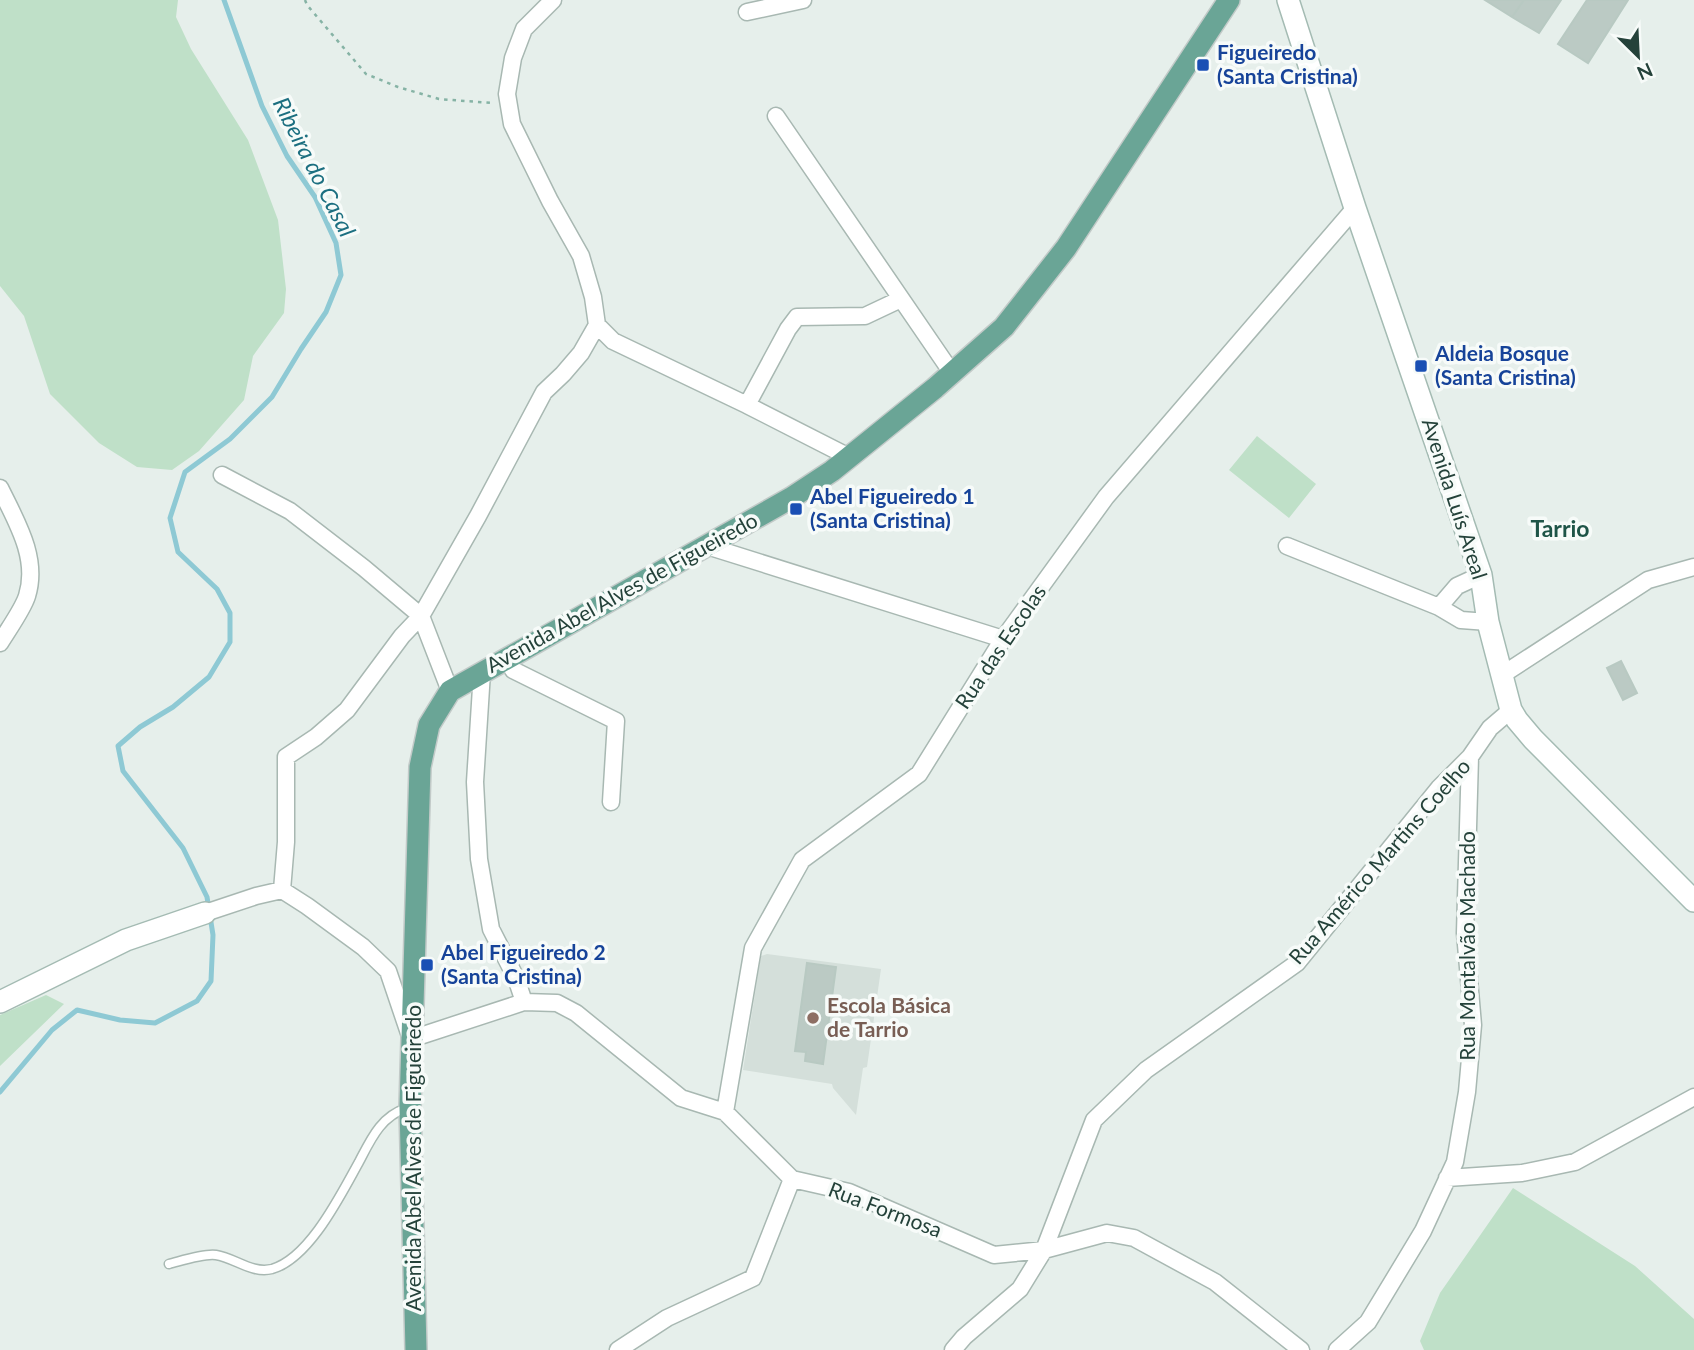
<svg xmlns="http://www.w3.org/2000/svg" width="1694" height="1350" font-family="Lato,sans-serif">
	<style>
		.built { fill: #d4dfda }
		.green { fill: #bfe0c8 }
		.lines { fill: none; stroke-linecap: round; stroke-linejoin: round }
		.stream { stroke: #8ec9d4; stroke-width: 5 }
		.building { fill: #bbcac4; stroke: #b8c9c2; stroke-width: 2 }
		.lane-casing { stroke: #a8b8b2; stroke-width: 11 }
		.street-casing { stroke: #a8b8b2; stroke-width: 19 }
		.secondary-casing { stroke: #a4bbb3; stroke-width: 24 }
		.primary-casing { stroke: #c2cac8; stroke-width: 24 }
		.path { stroke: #86b3a5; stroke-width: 2.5; stroke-dasharray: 3.5 5; stroke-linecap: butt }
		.lane { stroke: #fff; stroke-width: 8 }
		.street { stroke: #fff; stroke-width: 16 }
		.secondary { stroke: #fff; stroke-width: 21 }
		.primary { stroke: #6aa596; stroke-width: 21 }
		.transit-dot { fill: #1a4fb4; stroke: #f7fbf9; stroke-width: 2.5 }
		.education-dot { fill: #8d6e63; stroke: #f7fbf9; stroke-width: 2.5 }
		.labels { text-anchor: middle; stroke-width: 7; stroke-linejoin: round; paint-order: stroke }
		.transit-label { font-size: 21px; font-weight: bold; fill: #164399; stroke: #f7fbf9; text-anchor: start }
		.street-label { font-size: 21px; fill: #24423a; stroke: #f7fbf9 }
		.education-label { font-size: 21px; font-weight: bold; fill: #785e54; stroke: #f7fbf9; text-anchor: start }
		.water-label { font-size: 23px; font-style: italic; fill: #1c6f80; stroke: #f7fbf9 }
		.neighbourhood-label { font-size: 23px; font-weight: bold; fill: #1f5548; stroke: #f7fbf9 }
	</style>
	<rect width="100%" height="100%" fill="#e6efeb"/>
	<path class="built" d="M767,954L881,969L867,1067L863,1068L856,1115L833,1088L832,1084L743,1070L761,956Z"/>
	<path class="green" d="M0,0H178L176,17L191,49L248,140L278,220L286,289L284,313L253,356L244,400L199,451L172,470L137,467L99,443L50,394L24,316L0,286Z
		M1257,436L1316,484L1289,518L1229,470Z
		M46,995L64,1004L0,1066V1015Z
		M1513,1188L1635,1266L1694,1319V1350H1424L1420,1341L1440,1293Z"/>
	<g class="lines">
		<path class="stream" d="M0,1092L52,1030L77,1010L120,1020L155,1023L197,1001L211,981L213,935L207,897L183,848L123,771L118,746L140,727L173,707L209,677L230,642V613L217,589L178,552L170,518L185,472L230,439L272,397L301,349L326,312L341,275L336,243L315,197L287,156L262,106L224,0"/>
	</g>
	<path class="building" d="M1485,0H1524L1512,17Z
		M1524,0H1561L1539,33L1512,17Z
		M1587,0H1628L1588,63L1558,44Z
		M1621,661L1637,693L1623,700L1607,668Z
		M807,963L836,967L823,1064L805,1061L806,1052L795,1051Z"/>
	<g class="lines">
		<g class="lane-casing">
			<path id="lane" d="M169,1264C181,1261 204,1253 216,1255C235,1258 252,1274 272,1269C310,1258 341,1194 359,1162C371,1139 381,1116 407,1108"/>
		</g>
		<g class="street-casing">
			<path id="street" d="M553,0L524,29L513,58L507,94L512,124L550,201L581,256L593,297L597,325L613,341L747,405L849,457
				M747,12L803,0
				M776,116L952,373
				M747,405L788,329L797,317L865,316L901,299
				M222,475L290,511L364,568L421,616L450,691
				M0,488C16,521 39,558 27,596C23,609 8,630 0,643
				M707,546L1003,639
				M1287,546L1439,607L1461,620L1488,622
				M1439,607L1457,586L1481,575
				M507,658L513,670L616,721L611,802
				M482,672L475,782L479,859L491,929L516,978L524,1002
				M1502,675L1648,580L1694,567
				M282,890L286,842V757L316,737L347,710L402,636L421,616L478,516L544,392L563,374L581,353L597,325
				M205,913L256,896L282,890L307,906L363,947L388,971L411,1039L524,1002L557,1003L576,1013L681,1098L725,1112L792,1179L849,1192L994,1255L1044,1250L1107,1233L1134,1238L1215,1282L1301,1350
				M725,1112L753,948L802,860L919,774L1003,639L1106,497L1355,208
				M1447,1178L1522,1173L1575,1162L1694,1097
				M618,1350L667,1318L753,1278L792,1179
				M953,1350L964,1337L1020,1289L1044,1250L1094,1120L1146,1070L1297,963L1439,788L1470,757L1490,728L1511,710
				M1337,1350L1368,1322L1423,1231L1455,1162L1467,1092L1473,1025L1465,933L1470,757"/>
		</g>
		<g class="secondary-casing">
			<path id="secondary" d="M1288,0L1355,208L1481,575L1488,622L1511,710L1517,720L1533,739L1694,901
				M0,1002L126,940L205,913"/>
		</g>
		<g class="primary-casing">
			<path id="primary" d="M416,1350L410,1107L420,767L429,725L450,691L791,498L832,471L935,388L1004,327L1066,248L1229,0"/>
		</g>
		<path class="path" d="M305,0L307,5L366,74L398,87L439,99L492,103"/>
		<use href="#lane" class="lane"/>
		<use href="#street" class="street"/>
		<use href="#secondary" class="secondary"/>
		<use href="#primary" class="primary"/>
	</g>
	<g class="transit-dot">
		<rect x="1196" y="58" width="14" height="14" rx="3.5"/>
		<rect x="1414" y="359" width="14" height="14" rx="3.5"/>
		<rect x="789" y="502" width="14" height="14" rx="3.5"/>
		<rect x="420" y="958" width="14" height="14" rx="3.5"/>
	</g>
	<circle class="education-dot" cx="813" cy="1018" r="7"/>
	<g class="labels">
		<g class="transit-label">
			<text x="1217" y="60">Figueiredo<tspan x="1217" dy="24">(Santa Cristina)</tspan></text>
			<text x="1435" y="361">Aldeia Bosque<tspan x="1435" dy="24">(Santa Cristina)</tspan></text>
			<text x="810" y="504">Abel Figueiredo 1<tspan x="810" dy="24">(Santa Cristina)</tspan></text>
			<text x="441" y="960">Abel Figueiredo 2<tspan x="441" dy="24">(Santa Cristina)</tspan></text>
		</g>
		<g class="street-label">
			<text transform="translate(1454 499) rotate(72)" y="7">Avenida Luís Areal</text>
			<text transform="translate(622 593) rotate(-29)" y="7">Avenida Abel Alves de Figueiredo</text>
			<text transform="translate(1001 647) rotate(-56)" y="7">Rua das Escolas</text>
			<text transform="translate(1380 862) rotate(-49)" y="7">Rua Américo Martins Coelho</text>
			<text transform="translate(1468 946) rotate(-90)" y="7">Rua Montalvão Machado</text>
			<text transform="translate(414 1158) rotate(-90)" y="7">Avenida Abel Alves de Figueiredo</text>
			<text transform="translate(885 1210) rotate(21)" y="7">Rua Formosa</text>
		</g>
		<g class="education-label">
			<text x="827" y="1013">Escola Básica<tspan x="827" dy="24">de Tarrio</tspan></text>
		</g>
		<g class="water-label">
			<text transform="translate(314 167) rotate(63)" y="8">Ribeira do Casal</text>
		</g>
		<g class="neighbourhood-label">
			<text x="1560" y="537">Tarrio</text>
		</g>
	</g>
	<g transform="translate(1638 56) rotate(156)" stroke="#f7fbf9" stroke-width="5" paint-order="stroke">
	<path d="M0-5L12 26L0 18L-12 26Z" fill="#24423a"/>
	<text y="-10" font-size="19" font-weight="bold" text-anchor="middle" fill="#24423a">N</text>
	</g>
</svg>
